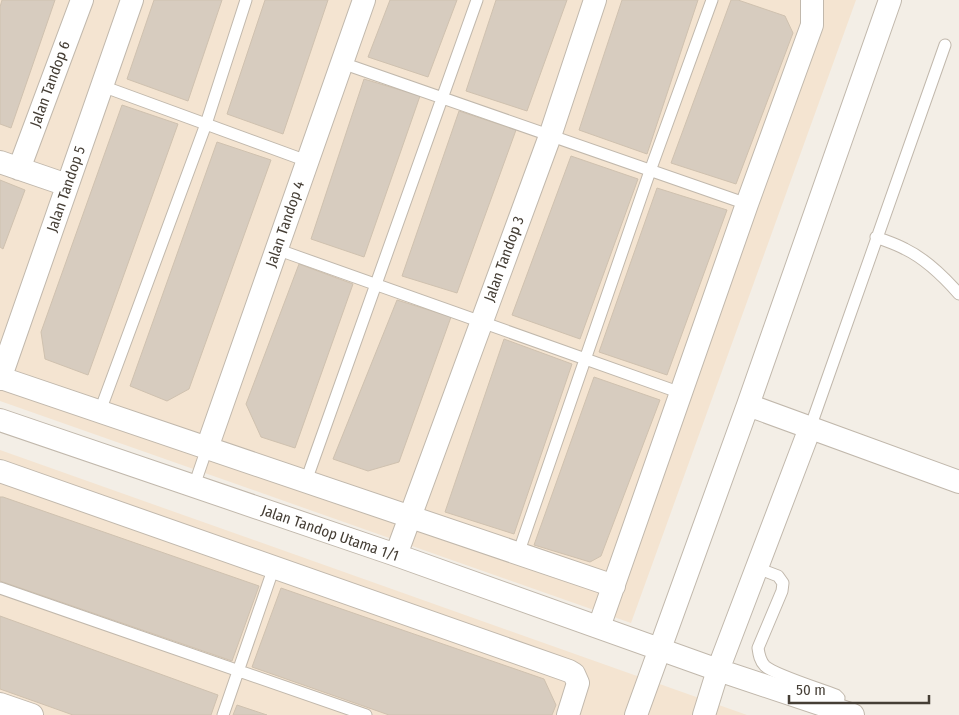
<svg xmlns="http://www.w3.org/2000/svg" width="959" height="715" font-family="'Fira Sans Condensed',sans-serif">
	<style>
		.commercial { fill: #f4e4d1 }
		.building { fill: #d7ccbf; stroke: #cfc1af }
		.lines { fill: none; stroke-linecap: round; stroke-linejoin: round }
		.lane-casing { stroke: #c1b8ac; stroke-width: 13 }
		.street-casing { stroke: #c1b8ac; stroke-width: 24 }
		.lane { stroke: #fff; stroke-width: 11 }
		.street { stroke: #fff; stroke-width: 22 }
		.labels { text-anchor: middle; stroke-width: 4; stroke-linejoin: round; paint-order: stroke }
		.street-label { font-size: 15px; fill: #453e35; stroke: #fff }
	</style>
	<rect width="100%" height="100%" fill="#f3eee6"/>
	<path class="commercial" d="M0,0H856L631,623L0,401Z
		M0,450L747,715H0Z"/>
	<path class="building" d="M2,0H55L11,128L0,124V7Z
		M154,0H222L188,101L127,79Z
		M265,0H328L283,134L227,114Z
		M390,0H457L428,77L368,57Z
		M496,0H567L527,111L466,91Z
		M622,0H698L647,154L579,130Z
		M731,0H738L785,16L793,33L736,184L671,163Z
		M364,79L420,96L364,257L311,239Z
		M122,105L178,124L88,375L45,359L41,332Z
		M459,111L516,130L457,293L402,276Z
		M217,142L271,160L189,389L167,401L130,386Z
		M571,156L638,179L580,339L512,315Z
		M0,180L25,190L3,249L0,247Z
		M657,188L727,210L667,375L599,352Z
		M299,264L353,284L295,448L261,437L246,404Z
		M397,300L451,317L399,462L368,471L333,459Z
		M504,339L572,364L514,534L445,512Z
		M594,377L660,400L601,556L590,562L534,545Z
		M0,497H3L259,586L232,661L0,581Z
		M281,588L544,679L556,705L552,715H389L252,667Z
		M0,616L218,695L211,715H73L0,689Z
		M237,705L267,715H233Z"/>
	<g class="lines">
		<g class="lane-casing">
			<path id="lane" d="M342,63L747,204
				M102,86L307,161
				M876,237C886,241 896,244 905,249C926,259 944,277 959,294
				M276,249L681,393
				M100,411L206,124L246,0
				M810,428L945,45
				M306,481L477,0
				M194,486L207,448
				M518,554L650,171L712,0
				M757,568L778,576L783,583L782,591L758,648C759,655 760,661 765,666C775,675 821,689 836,695L839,698L837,709
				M0,588L366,715
				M223,715L274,567"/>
		</g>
		<g class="street-casing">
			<path id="street" d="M0,162L67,185
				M19,169L82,0
				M1,378L614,586
				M0,379L132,0
				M748,405L959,482
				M0,420L396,555L718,670L853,715
				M207,448L364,0
				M0,471L569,671L574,674L578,683L568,715
				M396,555L550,136L595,0
				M599,627L747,204L812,25V0
				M0,704L32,715
				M636,715L748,405L890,0
				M704,715L718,670L810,428"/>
		</g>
		<use href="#lane" class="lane"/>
		<use href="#street" class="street"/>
	</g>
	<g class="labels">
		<g class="street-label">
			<text transform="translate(50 84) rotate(-70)" y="5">Jalan Tandop 6</text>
			<text transform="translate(66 189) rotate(-71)" y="5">Jalan Tandop 5</text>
			<text transform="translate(285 224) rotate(-71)" y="5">Jalan Tandop 4</text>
			<text transform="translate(504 259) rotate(-70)" y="5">Jalan Tandop 3</text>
			<text transform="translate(330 533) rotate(19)" y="5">Jalan Tandop Utama 1/1</text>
		</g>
	</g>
	<path d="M789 695v8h140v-8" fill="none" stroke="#453e35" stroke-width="2.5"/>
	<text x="796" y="695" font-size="15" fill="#453e35" stroke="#ffffff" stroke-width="4" paint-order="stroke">50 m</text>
</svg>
